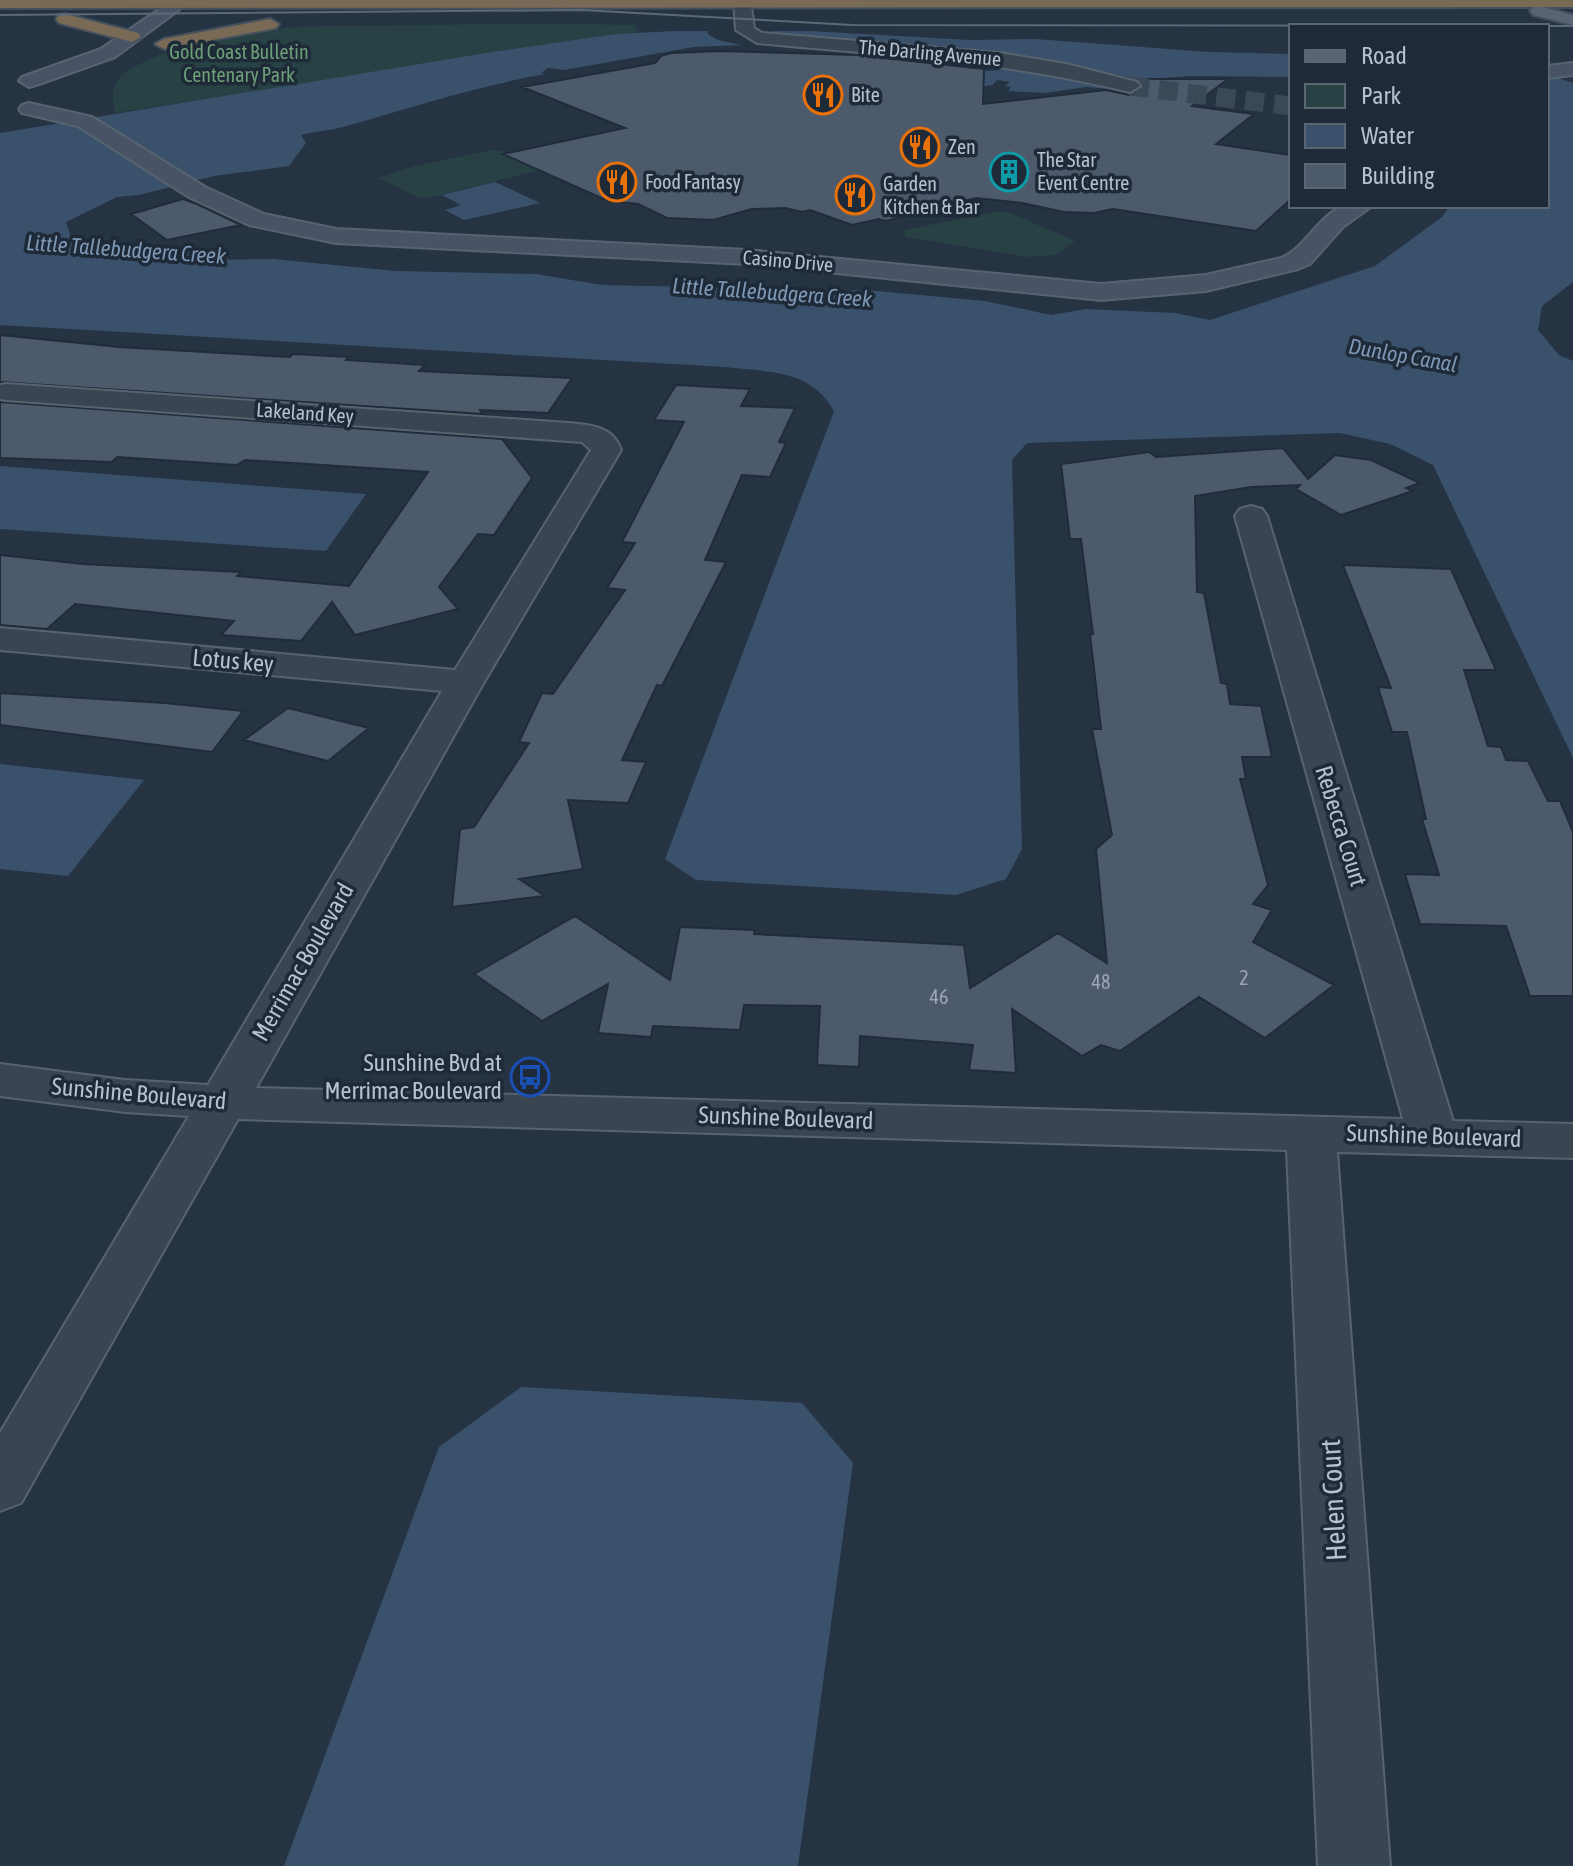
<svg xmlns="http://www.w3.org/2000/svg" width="1573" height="1866" font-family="'Asap Condensed',sans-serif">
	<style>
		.green { fill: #274144 }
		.water { fill: #3a516c }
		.pier { fill: #253343 }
		.building { fill: #4c5a6c; stroke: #202c3a; stroke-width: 2 }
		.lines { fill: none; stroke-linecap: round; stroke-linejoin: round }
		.street-tunnel { stroke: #3b4858; stroke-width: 19; stroke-dasharray: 19 10; stroke-linecap: butt }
		.street-casing { stroke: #586370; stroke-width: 4 }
		.secondary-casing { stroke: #586370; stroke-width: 4 }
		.primary-casing { stroke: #434e5c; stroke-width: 4 }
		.highway-casing { stroke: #44505d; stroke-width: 4 }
		.street { fill: #3a4552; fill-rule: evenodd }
		.secondary { fill: #485465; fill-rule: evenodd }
		.primary { fill: #586472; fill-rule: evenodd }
		.highway { fill: #796a56; fill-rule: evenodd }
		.tram { stroke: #5c6979; stroke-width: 2 }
		.labels { text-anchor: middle; stroke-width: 7; stroke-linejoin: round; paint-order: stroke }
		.far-park-label { font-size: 20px; fill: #6d9e77; stroke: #1e2a38 }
		.far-street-label { font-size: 20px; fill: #b7c0cc; stroke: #1e2a38 }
		.far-poi-label { font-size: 20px; fill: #b7c0cc; stroke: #1e2a38; text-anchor: start }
		.number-label { font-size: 20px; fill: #9ca6b4 }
		.far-water-label { font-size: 22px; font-style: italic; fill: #7d97b4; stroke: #1e2a38 }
		.street-label { font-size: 24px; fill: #b7c0cc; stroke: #1e2a38 }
		.poi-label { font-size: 24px; fill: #b7c0cc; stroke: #1e2a38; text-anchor: end }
		.near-street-label { font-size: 28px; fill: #b7c0cc; stroke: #1e2a38 }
	</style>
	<rect width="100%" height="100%" fill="#253343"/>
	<path class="green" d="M584,24L635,25L638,33L492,52L418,66L115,113C106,78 126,70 155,57C241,19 333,27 425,25C478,24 531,24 584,24Z
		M492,150L515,153L540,170L428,198L417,197L378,178L414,166Z
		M998,211L1013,214L1075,241L1056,255L1027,257L906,237L904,230Z"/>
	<path class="water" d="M675,31H810L969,40L1035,39L1209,52L1291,54V77L1191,76L1148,79L1109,89L1086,87L1045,93L1008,91L1011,87L1005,86L1010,82L997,80L992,85L974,88L984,73L981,69L885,54L744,45L694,47L564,70L548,68L541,73L546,74C477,86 410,108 343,127C329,131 315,131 301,135L306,143L289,166L214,176L139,195L117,197L66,222L72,240L145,252H188L206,260L273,259L396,271L536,274L602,285L877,291L985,301L1051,315L1086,309L1175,313L1210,320L1375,266L1442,217L1450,206H1547V74L1573,83V282L1542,306L1538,330L1559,355L1573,361V758L1433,465L1390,444L1340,433L1027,443L1012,460L1022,849L1006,879L956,895L696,880L665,859L834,411C811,369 768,372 725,367L0,325V133L492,52L616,34Z
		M495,182L540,203L464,220L445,210L461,205L442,195Z
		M0,466L366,494L326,551L0,529Z
		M0,764L144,780L68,876L0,869Z
		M521,1387L802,1403L853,1463L798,1866H284L439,1447Z"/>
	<path class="pier" d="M707,27H781L767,30L790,37L1011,55L1144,80L1109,89L1063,77L1015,69L984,71L891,54L855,55L764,50L718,40L708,34Z"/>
	<path class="building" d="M721,51L858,55L984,69L983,104L1106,90L1129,95L1142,89L1140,81L1148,79H1228L1192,106L1254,114L1216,144L1291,155V199L1256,231L1113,209L1094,213L1064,212L1022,203L976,198L886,221L879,219L852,225L810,210L802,212L785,208L752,209L713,220L667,218L638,204L608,201L503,154L625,128L522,87L655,63L661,56L671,53Z
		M183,199L197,204L241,225L167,240L131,214Z
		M0,335L119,347L290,357L293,354L349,357L346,360L425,365L419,371L572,378L548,413L480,410L483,414L0,382Z
		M676,385L750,389L741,406L795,408L779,442L786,443L770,477L742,475L705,560L726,562L662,686L657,685L622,760L646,762L628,803L568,800L583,869L519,879L545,896L452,907L460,829L474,827L529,743L519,742L542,693L553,694L625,590L607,588L635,543L622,542L684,422L654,420Z
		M0,402L502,439L532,478L494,535L478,534L439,587L458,609L355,635L332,602L301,641L221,635L234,621L75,604L47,629L0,625V555L83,564L241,572L237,576L349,586L428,472L245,460L237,465L117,457L112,462L0,458Z
		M1283,448L1308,479L1335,455L1371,460L1420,483L1406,488L1413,491L1341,515L1296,489L1300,485L1251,487L1195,496L1197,592L1204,593L1221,683L1227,684L1230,704L1261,706L1272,757H1242L1246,779H1240L1268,885L1253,904L1272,910L1253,942L1334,985L1265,1038L1199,997L1120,1051L1101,1045L1082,1056L1012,1009L1016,1073L969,1070L973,1045L860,1036L859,1067L817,1065L820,1006L744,1005L740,1030L653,1026L651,1037L598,1033L608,984L542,1021L474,974L575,916L670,980L680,927L755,930L754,934L964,945L970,988L1058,933L1107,963L1096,849L1112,835L1092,729H1101L1090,634H1093L1081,539H1070L1061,464L1149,452L1156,457Z
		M1343,565L1451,569L1496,670H1464L1488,746L1501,747L1506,760L1528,761L1548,801H1560L1573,832V996H1530L1506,926L1420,924L1405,874L1439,875L1422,819H1426L1407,732H1392L1378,687L1391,688Z
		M0,693L165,703L243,711L212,752L0,725Z
		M288,708L369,728L328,761L244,740Z"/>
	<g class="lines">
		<path class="street-tunnel" d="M1130,86L1291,106"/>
		<g class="street-casing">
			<path id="street" d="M734,0H750L754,28L762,33L1000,53L1066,64L1137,82L1140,86L1130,92C1005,61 885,55 757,43L736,30Z
				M6,384L568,423C590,425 613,426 621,450L484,682L256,1088L1403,1119L1235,516L1240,509L1251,506L1262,509L1267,516L1453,1121L1573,1124V1158L1337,1152L1390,1866H1318L1287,1150L238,1119L21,1503L0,1511V1433L189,1116L125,1112L0,1096V1064L125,1080L208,1085L442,691L0,650V628L455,670L591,450L582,442L568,441L6,400L0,399V385Z"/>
		</g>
		<g class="secondary-casing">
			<path id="secondary" d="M173,0H186L188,3L115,57L36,85L29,87L19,81L22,77L101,49Z
				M1573,63V75L1547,78V66Z
				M29,103L92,117L205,187L264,214L336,229L747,250L1101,284L1206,275L1281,258C1307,248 1319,212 1346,206C1354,204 1364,206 1372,206L1343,227L1310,264L1298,269L1206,291L1101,300L747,264L336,243L249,225L189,197L78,126L22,113L19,109L22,105Z"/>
		</g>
		<g class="primary-casing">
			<path id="primary" d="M1539,6L1573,15V25L1533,15L1530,11L1533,7Z"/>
		</g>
		<g class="highway-casing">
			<path id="highway" d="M0,0H1573V7L0,8Z
				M65,14L138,33L141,37L132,42L59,23L56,19L59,15Z
				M270,19L279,24L276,28L164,49L155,44L164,39Z"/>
		</g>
		<use href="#street" class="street"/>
		<use href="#secondary" class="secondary"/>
		<use href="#primary" class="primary"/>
		<use href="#highway" class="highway"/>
		<path class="tram" d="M0,15L582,10L853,25L1573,26"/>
	</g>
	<defs>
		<g id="restaurant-ring" transform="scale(2)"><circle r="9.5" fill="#1e2a38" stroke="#e8710a" stroke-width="1.5"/><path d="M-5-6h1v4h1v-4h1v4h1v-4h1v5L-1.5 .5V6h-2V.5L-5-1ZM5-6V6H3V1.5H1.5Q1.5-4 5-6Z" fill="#e8710a"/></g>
		<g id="building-ring" transform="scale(2)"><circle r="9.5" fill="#1e2a38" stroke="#0f9aa8" stroke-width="1.5"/><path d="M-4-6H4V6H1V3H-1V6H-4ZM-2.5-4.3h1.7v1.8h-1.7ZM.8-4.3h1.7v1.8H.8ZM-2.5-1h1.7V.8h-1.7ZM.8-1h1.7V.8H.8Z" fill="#0f9aa8"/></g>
		<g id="bus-ring" transform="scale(2)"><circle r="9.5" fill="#1e2a38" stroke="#1a4fb4" stroke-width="1.5"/><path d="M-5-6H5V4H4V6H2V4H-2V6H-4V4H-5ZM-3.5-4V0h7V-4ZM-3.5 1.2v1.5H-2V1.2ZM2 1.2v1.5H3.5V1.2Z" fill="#1a4fb4"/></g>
	</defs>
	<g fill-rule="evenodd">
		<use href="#restaurant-ring" x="823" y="95"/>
		<use href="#restaurant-ring" x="920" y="147"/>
		<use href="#building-ring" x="1009" y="172"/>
		<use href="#restaurant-ring" x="617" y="182"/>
		<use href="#restaurant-ring" x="855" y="195"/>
		<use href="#bus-ring" x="530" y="1077"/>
	</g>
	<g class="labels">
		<g class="far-park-label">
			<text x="239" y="59">Gold Coast Bulletin<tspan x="239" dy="23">Centenary Park</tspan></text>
		</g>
		<g class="far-street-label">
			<text transform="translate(930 53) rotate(5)" y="7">The Darling Avenue</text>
			<text transform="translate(788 261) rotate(5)" y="7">Casino Drive</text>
			<text transform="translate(305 413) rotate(4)" y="7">Lakeland Key</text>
		</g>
		<g class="far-poi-label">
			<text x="851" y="102">Bite</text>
			<text x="948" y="154">Zen</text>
			<text x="1037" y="167">The Star<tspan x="1037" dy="23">Event Centre</tspan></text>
			<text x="645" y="189">Food Fantasy</text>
			<text x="883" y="191">Garden<tspan x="883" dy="23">Kitchen &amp; Bar</tspan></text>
		</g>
		<g class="number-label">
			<text x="1244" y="985">2</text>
			<text x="1101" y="989">48</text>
			<text x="939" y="1004">46</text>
		</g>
		<g class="far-water-label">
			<text transform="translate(126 249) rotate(4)" y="8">Little Tallebudgera Creek</text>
			<text transform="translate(772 292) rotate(4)" y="8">Little Tallebudgera Creek</text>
			<text transform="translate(1403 355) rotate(10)" y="8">Dunlop Canal</text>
		</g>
		<g class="street-label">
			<text transform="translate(233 661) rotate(5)" y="8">Lotus key</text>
			<text transform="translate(1341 826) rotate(73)" y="8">Rebecca Court</text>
			<text transform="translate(303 962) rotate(-60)" y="8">Merrimac Boulevard</text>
			<text transform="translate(139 1094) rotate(5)" y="8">Sunshine Boulevard</text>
			<text transform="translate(786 1118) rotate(2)" y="8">Sunshine Boulevard</text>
			<text transform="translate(1434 1136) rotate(2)" y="8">Sunshine Boulevard</text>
		</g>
		<g class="poi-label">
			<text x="502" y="1071">Sunshine Bvd at<tspan x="502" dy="28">Merrimac Boulevard</tspan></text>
		</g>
		<g class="near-street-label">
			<text transform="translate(1333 1500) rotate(-93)" y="10">Helen Court</text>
		</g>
	</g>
	<rect x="1289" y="24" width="260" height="184" fill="#1e2a38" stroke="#5b6673" stroke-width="2"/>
	<rect x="1305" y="50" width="40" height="12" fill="#586472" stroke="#5b6673" stroke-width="2"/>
	<text x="1361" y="64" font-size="24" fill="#b7c0cc">Road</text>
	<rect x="1305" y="84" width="40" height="24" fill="#274144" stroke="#5b6673" stroke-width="2"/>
	<text x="1361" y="104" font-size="24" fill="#b7c0cc">Park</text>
	<rect x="1305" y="124" width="40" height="24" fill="#3a516c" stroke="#5b6673" stroke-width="2"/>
	<text x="1361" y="144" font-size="24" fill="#b7c0cc">Water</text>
	<rect x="1305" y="164" width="40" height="24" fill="#4c5a6c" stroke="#5b6673" stroke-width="2"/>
	<text x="1361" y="184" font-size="24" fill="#b7c0cc">Building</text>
</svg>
